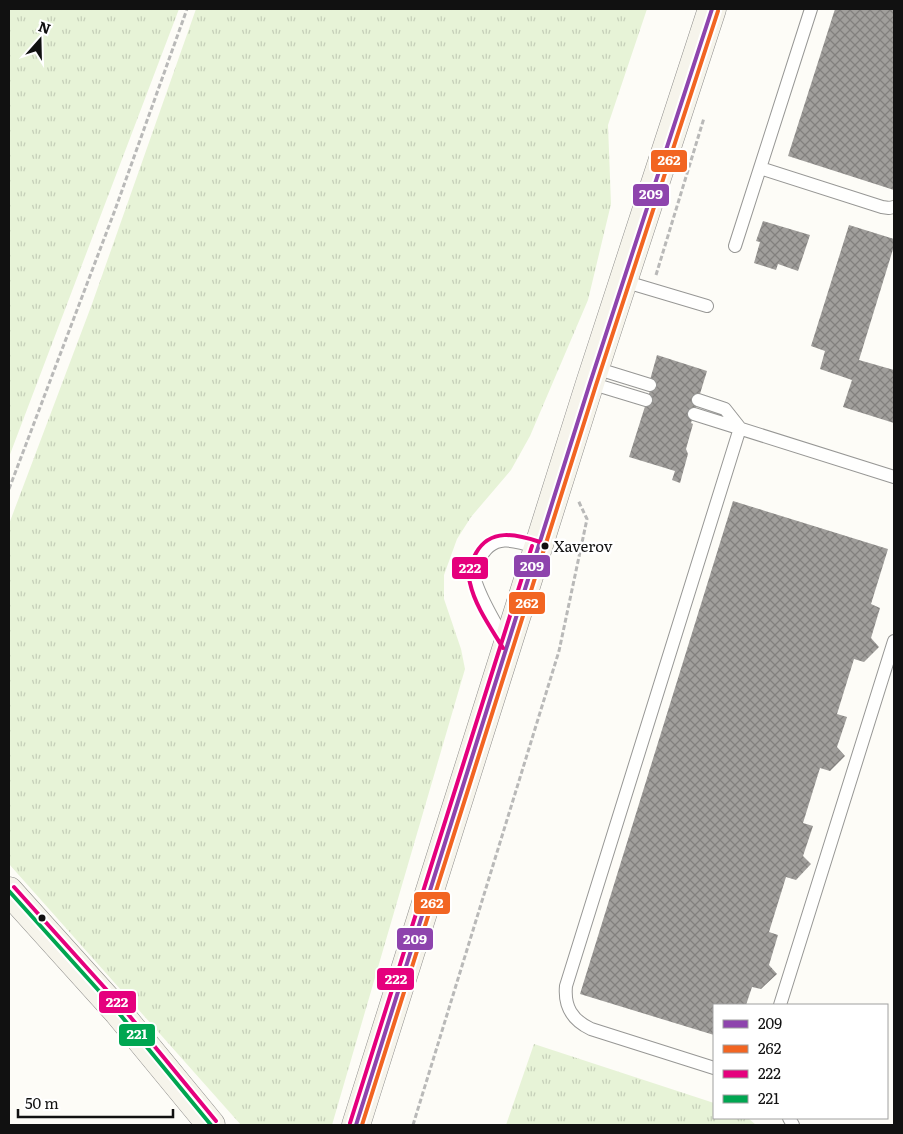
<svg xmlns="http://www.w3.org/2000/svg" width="903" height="1134" font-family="Literata,serif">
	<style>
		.grass { fill: url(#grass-tufts) }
		.building { fill: url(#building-cross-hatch) }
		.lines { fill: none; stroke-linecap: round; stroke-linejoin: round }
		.lane-casing { stroke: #979795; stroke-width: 14 }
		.secondary-casing { stroke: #8e8d8b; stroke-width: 29 }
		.path { stroke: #b9b9b8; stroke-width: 3; stroke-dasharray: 5 2.5; stroke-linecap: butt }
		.lane { stroke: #fffffe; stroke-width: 12 }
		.secondary { stroke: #f6f4eb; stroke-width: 28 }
		.bus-1-casing { stroke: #fff; stroke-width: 8 }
		.bus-2-casing { stroke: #fff; stroke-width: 8 }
		.bus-3-casing { stroke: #fff; stroke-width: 8 }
		.bus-4-casing { stroke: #fff; stroke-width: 8 }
		.bus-1 { stroke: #8e44ad; stroke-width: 4 }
		.bus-2 { stroke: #f26522; stroke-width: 4 }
		.bus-3 { stroke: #e5007d; stroke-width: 4 }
		.bus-4 { stroke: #00a651; stroke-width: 4 }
		.bus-dot { fill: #111; stroke: #fff; stroke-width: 2 }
		.labels { text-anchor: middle; stroke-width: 5; stroke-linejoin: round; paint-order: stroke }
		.bus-label { font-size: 15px; fill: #111; stroke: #fff; text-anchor: start }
		.line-badge { stroke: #fff; stroke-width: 2 }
		.badge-label { font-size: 14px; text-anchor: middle; font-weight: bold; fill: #fff }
	</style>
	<defs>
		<pattern id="grass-tufts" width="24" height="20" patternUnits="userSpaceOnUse" patternTransform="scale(1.25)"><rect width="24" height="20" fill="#e7f3d7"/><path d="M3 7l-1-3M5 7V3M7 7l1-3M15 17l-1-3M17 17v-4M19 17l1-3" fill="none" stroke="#c5cfb8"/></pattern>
		<pattern id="building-cross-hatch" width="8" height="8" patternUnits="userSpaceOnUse" patternTransform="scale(1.25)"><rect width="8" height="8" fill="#a19f9c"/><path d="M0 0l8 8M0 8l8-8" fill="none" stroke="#82807e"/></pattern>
	</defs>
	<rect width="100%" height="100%" fill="#fdfcf7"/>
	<path class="grass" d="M9,9H179L9,457Z
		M196,9H647L608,125L611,204L588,300L530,436L511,470L471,517L457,539L444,575V599L461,649L465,669L332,1125H241L9,864V524L92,304Z
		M534,1044L714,1103V1118H748L756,1125H506Z"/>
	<path class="building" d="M835,9H894V190L788,156Z
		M763,221L810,235L798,271L778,264L776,270L754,263L760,242L756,241Z
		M849,225L894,239V246L859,360L894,370V423L843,407L852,380L820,369L825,351L811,346Z
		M657,355L707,371L691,423L693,424L686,449L688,454L680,483L672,480L675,471L629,457L653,381L650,380Z
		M733,501L888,549L871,604L880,608L871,638L879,647L864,662L854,659L837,714L847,717L837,747L845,756L830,771L820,768L803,823L813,826L803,856L811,864L796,880L786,877L769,932L778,935L769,965L777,974L761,989L752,987L746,1005H714V1035L580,994Z"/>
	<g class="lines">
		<g class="lane-casing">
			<path id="lane" d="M760,168L882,207L889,208L894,207
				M735,246L811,9
				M623,281L707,306
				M595,368L650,385
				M590,383L646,400
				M698,400L725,409L740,428
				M694,414L894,477
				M506,642C496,624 483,604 476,583C474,576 475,568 479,561C491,532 515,540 538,548
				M780,1005L894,641
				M714,1068L591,1029C572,1020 564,1007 566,986L740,428
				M789,1118L793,1125"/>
		</g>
		<g class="secondary-casing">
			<path id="secondary" d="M9,891L118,1012L211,1125
				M356,1125L590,383L712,9"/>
		</g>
		<path class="path" d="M656,275L704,118
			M9,489L115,210L187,9
			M413,1125L559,651L587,519L578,500"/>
		<use href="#lane" class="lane"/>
		<use href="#secondary" class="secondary"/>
		<g class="bus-1-casing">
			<path id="bus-1" d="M356,1125L590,383L712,9"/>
		</g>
		<g class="bus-2-casing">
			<path id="bus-2" d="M362,1125L596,385L718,11"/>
		</g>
		<g class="bus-3-casing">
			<path id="bus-3" d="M503,648C491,628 475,606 470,583C467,573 471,562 476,553C490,528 516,534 540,542
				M14,887L123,1008L216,1121
				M350,1123L532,546"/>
		</g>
		<g class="bus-4-casing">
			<path id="bus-4" d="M9,891L118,1012L211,1125"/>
		</g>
		<use href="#bus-1" class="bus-1"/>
		<use href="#bus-2" class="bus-2"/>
		<use href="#bus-3" class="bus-3"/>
		<use href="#bus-4" class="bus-4"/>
	</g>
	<g class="bus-dot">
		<circle cx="545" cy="546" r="4.5"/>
		<circle cx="42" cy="918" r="4.5"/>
	</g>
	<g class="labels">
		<g class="bus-label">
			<text x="554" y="552">Xaverov</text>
		</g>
	</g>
	<g class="line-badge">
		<rect x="650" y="149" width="38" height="24" rx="5" fill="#f26522"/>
		<rect x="632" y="183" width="38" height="24" rx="5" fill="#8e44ad"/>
		<rect x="513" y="554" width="38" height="24" rx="5" fill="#8e44ad"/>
		<rect x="451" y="556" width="38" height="24" rx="5" fill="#e5007d"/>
		<rect x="508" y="591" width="38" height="24" rx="5" fill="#f26522"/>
		<rect x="413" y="891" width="38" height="24" rx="5" fill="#f26522"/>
		<rect x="396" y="927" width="38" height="24" rx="5" fill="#8e44ad"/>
		<rect x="376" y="967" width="39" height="24" rx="5" fill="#e5007d"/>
		<rect x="98" y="990" width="39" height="24" rx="5" fill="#e5007d"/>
		<rect x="118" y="1023" width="38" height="24" rx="5" fill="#00a651"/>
	</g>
	<g class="badge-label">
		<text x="669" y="165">262</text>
		<text x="651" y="199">209</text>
		<text x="532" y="571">209</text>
		<text x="470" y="573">222</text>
		<text x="527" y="608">262</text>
		<text x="432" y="908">262</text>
		<text x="415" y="944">209</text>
		<text x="396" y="984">222</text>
		<text x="117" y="1007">222</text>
		<text x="137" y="1039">221</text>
	</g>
	<rect width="903" height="1134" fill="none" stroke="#111111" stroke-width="20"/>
	<rect x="713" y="1004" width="175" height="115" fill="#ffffff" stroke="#a0a0a0"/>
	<rect x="723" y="1020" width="25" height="8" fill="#8e44ad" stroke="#a0a0a0"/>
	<text x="758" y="1029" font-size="15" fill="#111111">209</text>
	<rect x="723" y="1045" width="25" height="8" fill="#f26522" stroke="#a0a0a0"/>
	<text x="758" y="1054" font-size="15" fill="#111111">262</text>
	<rect x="723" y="1070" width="25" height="8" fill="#e5007d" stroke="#a0a0a0"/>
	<text x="758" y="1079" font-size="15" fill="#111111">222</text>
	<rect x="723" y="1095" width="25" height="8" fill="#00a651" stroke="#a0a0a0"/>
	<text x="758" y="1104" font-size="15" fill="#111111">221</text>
	<g transform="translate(40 40) rotate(20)" stroke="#ffffff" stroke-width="4" paint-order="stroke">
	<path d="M0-4L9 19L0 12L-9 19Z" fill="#111111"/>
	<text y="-8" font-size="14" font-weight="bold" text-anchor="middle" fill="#111111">N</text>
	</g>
	<path d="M18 1109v8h155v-8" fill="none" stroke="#111111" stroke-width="2.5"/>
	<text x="25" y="1109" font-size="15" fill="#111111" stroke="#ffffff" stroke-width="4" paint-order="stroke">50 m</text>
</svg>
